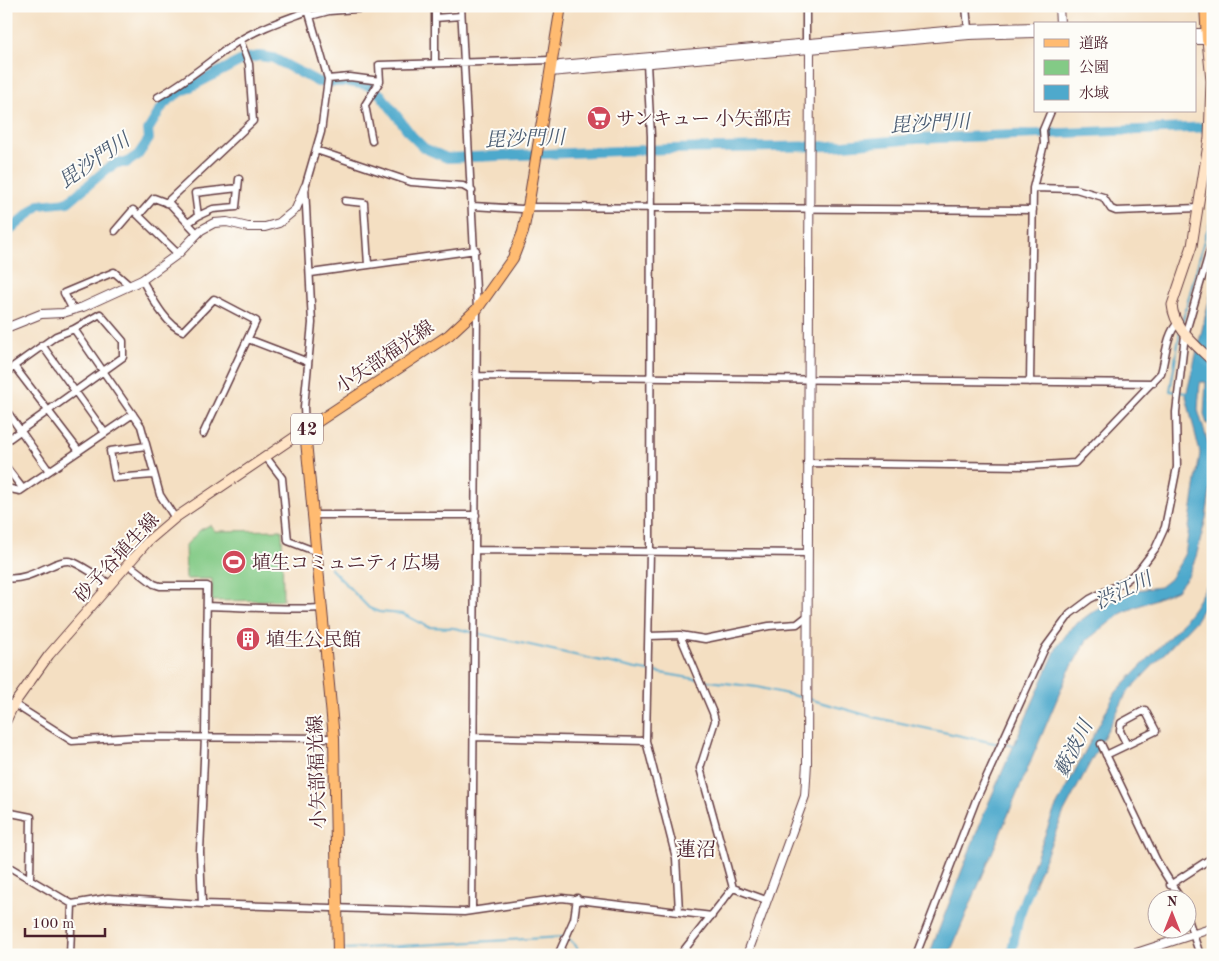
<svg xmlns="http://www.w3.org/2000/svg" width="1219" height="961" font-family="'Old Standard TT','Noto Serif JP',serif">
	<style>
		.green { fill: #83ca86; stroke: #667458 }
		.water { fill: #4ea9cc; stroke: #4c647c }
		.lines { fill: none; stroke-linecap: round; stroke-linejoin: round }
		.stream { stroke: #4ea9cc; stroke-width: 2 }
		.river { stroke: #4ea9cc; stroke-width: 10 }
		.minor-casing { stroke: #643c42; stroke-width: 9 }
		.tertiary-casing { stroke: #643c42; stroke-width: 10 }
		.secondary-casing { stroke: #643c42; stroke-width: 11 }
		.primary-casing { stroke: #643c42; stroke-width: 12 }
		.minor { stroke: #fff; stroke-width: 6 }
		.tertiary { stroke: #fff; stroke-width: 8 }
		.secondary { stroke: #ffe4c6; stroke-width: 9 }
		.primary { stroke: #ffbb71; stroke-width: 10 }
		.labels { text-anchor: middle; stroke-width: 4; stroke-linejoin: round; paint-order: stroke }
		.shield { fill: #fdfcf7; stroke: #806168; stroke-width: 1 }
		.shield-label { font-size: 18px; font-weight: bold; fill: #4a1f2b }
		.poi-label { font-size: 19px; fill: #4a1f2b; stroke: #fdfcf7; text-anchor: start }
		.street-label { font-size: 19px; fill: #4a1f2b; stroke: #fdfcf7 }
		.water-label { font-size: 20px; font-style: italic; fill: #4c5d73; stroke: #fdfcf7 }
		.neighbourhood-label { font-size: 20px; fill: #4a1f2b; stroke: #fdfcf7 }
	</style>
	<rect width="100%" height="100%" fill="#fdfcf7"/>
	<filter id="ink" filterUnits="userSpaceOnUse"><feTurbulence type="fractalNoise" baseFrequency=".02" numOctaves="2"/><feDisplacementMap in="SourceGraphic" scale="10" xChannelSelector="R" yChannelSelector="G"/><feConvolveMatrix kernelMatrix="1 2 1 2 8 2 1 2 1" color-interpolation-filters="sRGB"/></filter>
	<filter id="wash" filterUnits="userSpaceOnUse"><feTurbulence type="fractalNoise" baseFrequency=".0096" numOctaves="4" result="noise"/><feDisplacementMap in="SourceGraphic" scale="20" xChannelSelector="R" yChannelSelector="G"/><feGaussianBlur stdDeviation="1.12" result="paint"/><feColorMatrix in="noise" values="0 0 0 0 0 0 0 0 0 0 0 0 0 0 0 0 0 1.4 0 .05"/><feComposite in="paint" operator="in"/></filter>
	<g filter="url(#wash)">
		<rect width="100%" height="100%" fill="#f4dfc2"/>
		<path class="green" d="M210,525L215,531L282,530L283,600L212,601V579H186L185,546L200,530Z"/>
		<path class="water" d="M1213,284V381L1210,399L1213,424H1207L1204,415L1206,382H1200L1198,410L1212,456V480L1206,518L1196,557L1188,576L1177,590L1122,613L1087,640L1068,673L949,955H929L985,811L1057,647L1072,627L1095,610L1136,590L1160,587L1170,579L1185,555L1200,453L1186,396Z
			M1213,575V591L1196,620L1127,693L1063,814L1028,900H1020L1054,811L1116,692L1179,627L1194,607Z"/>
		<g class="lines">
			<path class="stream" d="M1182,323L1205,237L1213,215
				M1180,332L1170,391L1187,393
				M330,568L369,608L379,612L403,614L428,627L454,628L637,669L696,679
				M701,680L757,687L804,698
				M809,699L873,717L999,744
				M1003,744L1016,746
				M569,939L577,947L578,955
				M345,949L564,937"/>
			<path class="river" d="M6,234L39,205L68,202L107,169L117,163H126L138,155L149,139L148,130L164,104L177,94L244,59L259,56L273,58L318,82H349L368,85L381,95L412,136L424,148L447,158L670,149L832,146L916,139L1213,127
				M1011,955L1019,916L1029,889"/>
		</g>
	</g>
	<g filter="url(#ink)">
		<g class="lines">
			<g class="minor-casing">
				<path id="minor" d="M461,6L477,309L472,910
					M806,6V43
					M966,6L968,29
					M310,16L329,11L396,6
					M435,18V6
					M435,63V18L461,16
					M647,64L651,136L650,552L646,741L676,858L679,911
					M328,79L350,77L380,81L379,65L552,60
					M158,97C189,80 209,61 237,42C259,28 284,20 308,11
					M372,141L365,105L380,81
					M316,150L411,182L463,186L472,191
					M1033,188L1076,189L1103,197L1111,209L1116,211L1199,208
					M345,201L364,203L368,265
					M166,203L253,121L249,64L240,40
					M473,206L522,209L528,207L1033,210
					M139,215L154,198L170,204L198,234
					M198,216L213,209L236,207L239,179
					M188,223L198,216L195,193L238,188
					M115,231L133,210L178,254
					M311,273L476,250
					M142,280C151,295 165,325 183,331L214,299L256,321L203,434
					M73,310L64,293L114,272L130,286
					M74,329L141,426L160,495L175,518
					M248,339L308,362
					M42,345L105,433
					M14,366L79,451
					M6,374L14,366L56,336L74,329L100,314L123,341V357L6,441
					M477,376L1153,383
					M1030,382L1033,188L1044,144L1043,130L1051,111
					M6,410L49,471
					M305,430L304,407L312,323L305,187L321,132L328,79L307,6
					M146,446L110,451L115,478L153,475
					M266,457L282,478L288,541L317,552
					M807,463L1028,466L1075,463L1161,373C1166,357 1166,334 1178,323
					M6,467L23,489
					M6,488L20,491L133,414
					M313,515H476
					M476,550L807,553
					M128,564L154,584L160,586H207L205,737L200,852L202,904
					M6,578C32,582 57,556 73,562C85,567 98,577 110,584
					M207,606C245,607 284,610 322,608
					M680,635L713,713L715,721L700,768L733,888
					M649,636L680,635L705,639L769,626L797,624L806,617
					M6,704H14L72,741L133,737L334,738
					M474,737L646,741
					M1101,744L1157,861L1180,898
					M1106,755L1156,731L1145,710L1121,723L1120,731L1127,745
					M6,812L31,817L30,879
					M6,865L72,904L108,898L202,904L464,912L562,898L712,916
					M1170,885L1213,857
					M733,888L766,900
					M1186,913L1200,955
					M70,955L72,904
					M558,955L574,919L577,898
					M680,955L733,888
					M916,955L976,800L1045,648L1070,614L1090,599L1124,582L1139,570L1155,549L1165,527L1177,467L1176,412L1185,335L1213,240"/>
			</g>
			<g class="tertiary-casing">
				<path id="tertiary" d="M1059,6L1060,24
					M1195,33H1206
					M1195,40H1207
					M550,72L560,65L968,29L1035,27
					M550,72L969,35L1035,33
					M6,328L41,314L63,313L83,307L142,280L178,254L201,230L214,223L227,222L248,227H265L279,223L296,209L305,187
					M747,955L805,796L807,763L810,50L806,43
					M1130,955L1213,928"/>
			</g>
			<g class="secondary-casing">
				<path id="secondary" d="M1207,40L1211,81L1209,138L1192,246L1172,305C1174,329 1197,346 1213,362
					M6,721L14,704L49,655L148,541L175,518L305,430"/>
			</g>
			<g class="primary-casing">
				<path id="primary" d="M1205,6L1207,40L1213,41
					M338,955L334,738L305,430L449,335L477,309L513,258L523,232L528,207L561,6"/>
			</g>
			<use href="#minor" class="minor"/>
			<use href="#tertiary" class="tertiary"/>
			<use href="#secondary" class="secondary"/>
			<use href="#primary" class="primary"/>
		</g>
	</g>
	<defs>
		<g id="supermarket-disc" transform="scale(1.25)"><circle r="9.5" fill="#d1495b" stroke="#fdfcf7"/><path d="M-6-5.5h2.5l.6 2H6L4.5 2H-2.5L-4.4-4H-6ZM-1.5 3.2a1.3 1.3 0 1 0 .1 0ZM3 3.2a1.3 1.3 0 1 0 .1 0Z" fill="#fff"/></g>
		<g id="stadium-disc" transform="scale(1.25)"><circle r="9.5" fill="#d1495b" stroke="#fdfcf7"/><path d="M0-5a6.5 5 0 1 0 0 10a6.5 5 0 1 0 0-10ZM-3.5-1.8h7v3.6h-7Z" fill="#fff"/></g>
		<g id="building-disc" transform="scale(1.25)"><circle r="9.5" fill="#d1495b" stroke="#fdfcf7"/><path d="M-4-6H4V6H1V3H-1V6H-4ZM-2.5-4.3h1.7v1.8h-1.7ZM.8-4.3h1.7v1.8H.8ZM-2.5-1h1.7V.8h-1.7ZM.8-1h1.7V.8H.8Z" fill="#fff"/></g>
	</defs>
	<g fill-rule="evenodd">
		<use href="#supermarket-disc" x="599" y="118"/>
		<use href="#stadium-disc" x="234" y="562"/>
		<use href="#building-disc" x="248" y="639"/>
	</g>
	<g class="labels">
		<rect class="shield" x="291" y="413.5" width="32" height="31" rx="4"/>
		<g class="shield-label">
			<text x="307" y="435">42</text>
		</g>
		<g class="poi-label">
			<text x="616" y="125">サンキュー 小矢部店</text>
			<text x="252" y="569">埴生コミュニティ広場</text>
			<text x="266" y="646">埴生公民館</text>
		</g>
		<g class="street-label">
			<text transform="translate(384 356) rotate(-34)" y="7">小矢部福光線</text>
			<text transform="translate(116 557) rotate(-47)" y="7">砂子谷埴生線</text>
			<text transform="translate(316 772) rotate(-92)" y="7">小矢部福光線</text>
		</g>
		<g class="water-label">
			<text transform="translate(930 123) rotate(-3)" y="7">毘沙門川</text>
			<text transform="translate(525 138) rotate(-2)" y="7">毘沙門川</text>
			<text transform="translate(94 160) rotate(-34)" y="7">毘沙門川</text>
			<text transform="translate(1123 590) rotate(-25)" y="7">渋江川</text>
			<text transform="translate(1073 748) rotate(-63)" y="7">藪波川</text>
		</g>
		<g class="neighbourhood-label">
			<text x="696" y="856">蓮沼</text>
		</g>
	</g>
	<rect width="1219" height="961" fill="none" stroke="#fdfcf7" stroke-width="25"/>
	<rect x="1034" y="22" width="162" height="90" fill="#fdfcf7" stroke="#b5a4a5"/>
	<rect x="1044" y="39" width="25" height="8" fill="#ffbb71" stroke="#b5a4a5"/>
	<text x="1079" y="48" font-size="15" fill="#4a1f2b">道路</text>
	<rect x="1044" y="60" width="25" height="15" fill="#83ca86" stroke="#b5a4a5"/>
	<text x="1079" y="72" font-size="15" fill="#4a1f2b">公園</text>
	<rect x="1044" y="85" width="25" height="15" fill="#4ea9cc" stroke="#b5a4a5"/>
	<text x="1079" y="98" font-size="15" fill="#4a1f2b">水域</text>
	<g transform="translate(1172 914)"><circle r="24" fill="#fdfcf7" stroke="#b5a4a5"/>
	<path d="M0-4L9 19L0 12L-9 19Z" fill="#d1495b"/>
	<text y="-8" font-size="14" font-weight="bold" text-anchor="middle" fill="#4a1f2b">N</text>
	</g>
	<path d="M25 928v8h80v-8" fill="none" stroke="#4a1f2b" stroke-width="2.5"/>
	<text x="32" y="928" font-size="15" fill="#4a1f2b" stroke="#fdfcf7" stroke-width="4" paint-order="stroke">100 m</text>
</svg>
